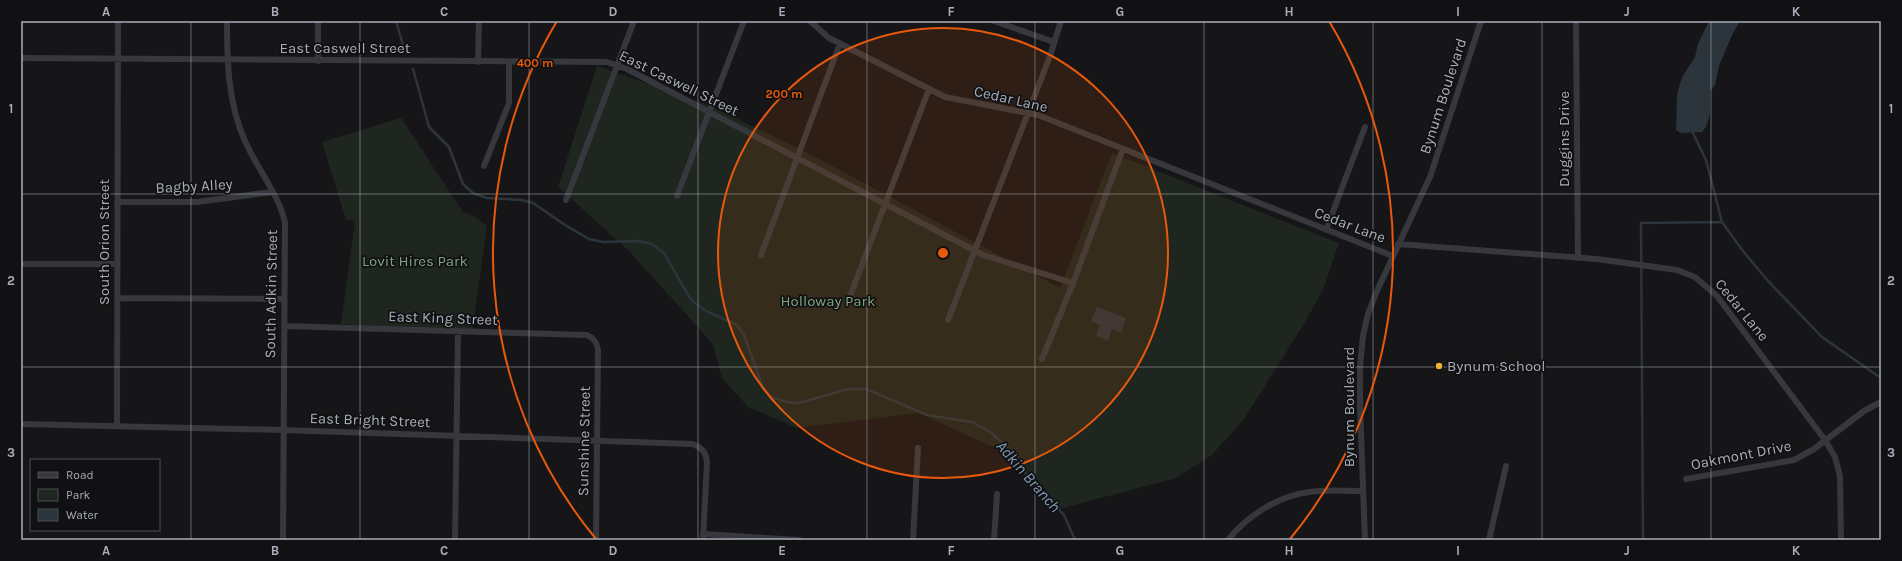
<svg xmlns="http://www.w3.org/2000/svg" width="1902" height="561" font-family="Karla,sans-serif">
	<style>
		.green { fill: #1e261f }
		.water { fill: #2c353c }
		.lines { fill: none; stroke-linecap: round; stroke-linejoin: round }
		.stream { stroke: #2c353c; stroke-width: 2.5 }
		.minor { stroke: #37383d; stroke-width: 6 }
		.grid { fill: none; stroke: #a8adb8; stroke-width: 1; stroke-opacity: 0.55 }
		.ring { fill: none; stroke: #e8590c; stroke-width: 2 }
		.poi-dot { fill: #f2b134; stroke: #111113; stroke-width: 1.5 }
		.labels { text-anchor: middle; stroke-width: 3.5; stroke-linejoin: round; paint-order: stroke }
		.street-label { font-size: 15px; fill: #a8adb8; stroke: #111113 }
		.park-label { font-size: 15px; fill: #7fa381; stroke: #111113 }
		.poi-label { font-size: 15px; fill: #a8adb8; stroke: #111113; text-anchor: start }
		.water-label { font-size: 16px; font-style: italic; fill: #7f9bb3; stroke: #111113 }
		.centre { fill: #e8590c; stroke: #111113; stroke-width: 2 }
		.ring-label { font-size: 12px; text-anchor: middle; font-weight: bold; fill: #e8590c; stroke: #111113; stroke-width: 3.5; stroke-linejoin: round; paint-order: stroke }
		.neatline { fill: none; stroke: #a8adb8; stroke-width: 1.5 }
		.grid-label { font-size: 13px; text-anchor: middle; font-weight: bold; fill: #a8adb8 }
	</style>
	<rect width="100%" height="100%" fill="#161618"/>
	<path class="green" d="M597,66L708,105L806,152L1060,288L1112,153L1339,243L1323,290L1302,327L1244,419L1212,455L1176,478L1059,509L1042,485L999,450L919,413L797,428L748,407L722,378L713,344L629,251L558,187Z
		M401,118L463,212L476,217L487,226L472,333L341,324L355,221L346,220L322,142Z"/>
	<path class="water" d="M1709,21H1740L1732,35L1719,66L1715,85L1710,91V114L1706,127L1702,132L1681,133L1676,130L1677,95L1682,77L1695,57L1698,44Z
		M1097,307L1126,318L1121,333L1112,329L1108,341L1096,336L1100,325L1091,321Z"/>
	<g class="lines">
		<path class="stream" d="M396,21L405,52
			M413,69L429,127L449,147L463,184L473,193L487,198L522,200L533,203L565,225L589,239L603,242L638,241L652,244L664,253L691,300L706,311L737,325L744,335L763,388L771,397L787,402L799,403L848,389H866L927,415L972,422L992,433L1014,455L1026,474L1064,515L1075,540
			M1693,133L1706,160L1722,222L1743,251L1768,281L1822,337L1881,378
			M1643,540L1641,223L1722,222"/>
		<path class="minor" d="M227,21C227,62 228,103 245,141C256,167 280,196 285,223L283,540
			M810,21L829,38L945,97L1038,115L1393,256
			M994,21L1054,42
			M1576,21L1578,258
			M21,58L607,62L627,69L983,255L1073,283
			M318,61V21
			M478,62L479,21
			M484,166L509,103V62
			M677,196L744,21
			M566,200L634,21
			M117,202H197L272,192
			M1326,230L1365,127
			M1398,244L1597,259L1677,270L1695,277L1717,296L1825,440L1835,457L1840,476L1841,540
			M761,255L840,43
			M21,264H117
			M850,296L929,89
			M117,298L284,299
			M948,320L1050,56L1061,21
			M284,326L587,335C594,338 597,342 598,350L596,540
			M1042,359L1073,283L1123,149
			M21,424L283,430L693,444C702,448 706,452 707,462L703,540
			M117,426L118,21
			M1686,479L1794,460L1814,449L1864,411L1881,402
			M703,534L799,540
			M455,540L458,332
			M913,540L918,448
			M994,540L997,494
			M1228,540C1247,516 1278,496 1309,492C1326,489 1345,491 1362,491
			M1365,540L1360,405V367L1363,336L1368,314L1376,293L1430,177L1481,21
			M1489,540L1506,466"/>
	</g>
	<path class="grid" d="M191,21V540M360,21V540M529,21V540M698,21V540M867,21V540M1035,21V540M1204,21V540M1373,21V540M1542,21V540M1711,21V540M21,194H1881M21,367H1881"/>
	<circle cx="943" cy="253" r="225" fill="#e8590c" fill-opacity=".12"/>
	<g class="ring">
		<circle cx="943" cy="253" r="225"/>
		<path d="M596 539A450 450 0 0 1 557 21M1329 21A450 450 0 0 1 1290 539"/>
	</g>
	<circle class="poi-dot" cx="1439" cy="366" r="4"/>
	<g class="labels">
		<g class="street-label">
			<text x="345" y="53">East Caswell Street</text>
			<text transform="translate(679 83) rotate(26)" y="5">East Caswell Street</text>
			<text transform="translate(1443 96) rotate(-72)" y="5">Bynum Boulevard</text>
			<text transform="translate(1011 99) rotate(13)" y="5">Cedar Lane</text>
			<text transform="translate(1564 139) rotate(-90)" y="5">Duggins Drive</text>
			<text transform="translate(194 186) rotate(-3)" y="5">Bagby Alley</text>
			<text transform="translate(1350 225) rotate(21)" y="5">Cedar Lane</text>
			<text transform="translate(104 242) rotate(-90)" y="5">South Orion Street</text>
			<text transform="translate(271 294) rotate(-89)" y="5">South Adkin Street</text>
			<text transform="translate(1742 310) rotate(51)" y="5">Cedar Lane</text>
			<text transform="translate(443 318) rotate(2)" y="5">East King Street</text>
			<text transform="translate(1349 407) rotate(-90)" y="5">Bynum Boulevard</text>
			<text transform="translate(370 420) rotate(2)" y="5">East Bright Street</text>
			<text transform="translate(584 441) rotate(-89)" y="5">Sunshine Street</text>
			<text transform="translate(1741 455) rotate(-11)" y="5">Oakmont Drive</text>
		</g>
		<g class="park-label">
			<text x="415" y="266">Lovit Hires Park</text>
			<text x="828" y="306">Holloway Park</text>
		</g>
		<g class="poi-label">
			<text x="1447" y="371">Bynum School</text>
		</g>
		<g class="water-label">
			<text transform="translate(1029 476) rotate(49)" y="6">Adkin Branch</text>
		</g>
	</g>
	<circle cx="943" cy="253" r="6" class="centre"/>
	<g class="ring-label">
		<text x="535" y="67">400 m</text>
		<text x="784" y="98">200 m</text>
	</g>
	<rect width="1902" height="561" fill="none" stroke="#111113" stroke-width="44"/>
	<rect x="30" y="459" width="130" height="72" fill="#111113" stroke="#4d4f55"/>
	<rect x="38" y="472" width="20" height="6" fill="#37383d" stroke="#4d4f55"/>
	<text x="66" y="479" font-size="12" fill="#a8adb8">Road</text>
	<rect x="38" y="489" width="20" height="12" fill="#1e261f" stroke="#4d4f55"/>
	<text x="66" y="499" font-size="12" fill="#a8adb8">Park</text>
	<rect x="38" y="509" width="20" height="12" fill="#2c353c" stroke="#4d4f55"/>
	<text x="66" y="519" font-size="12" fill="#a8adb8">Water</text>
	<rect x="22" y="22" width="1858" height="517" class="neatline"/>
	<g class="grid-label">
		<text x="106" y="16">A</text>
		<text x="275" y="16">B</text>
		<text x="444" y="16">C</text>
		<text x="613" y="16">D</text>
		<text x="782" y="16">E</text>
		<text x="951" y="16">F</text>
		<text x="1120" y="16">G</text>
		<text x="1289" y="16">H</text>
		<text x="1458" y="16">I</text>
		<text x="1627" y="16">J</text>
		<text x="1796" y="16">K</text>
		<text x="11" y="113">1</text>
		<text x="1891" y="113">1</text>
		<text x="11" y="285">2</text>
		<text x="1891" y="285">2</text>
		<text x="11" y="457">3</text>
		<text x="1891" y="457">3</text>
		<text x="106" y="555">A</text>
		<text x="275" y="555">B</text>
		<text x="444" y="555">C</text>
		<text x="613" y="555">D</text>
		<text x="782" y="555">E</text>
		<text x="951" y="555">F</text>
		<text x="1120" y="555">G</text>
		<text x="1289" y="555">H</text>
		<text x="1458" y="555">I</text>
		<text x="1627" y="555">J</text>
		<text x="1796" y="555">K</text>
	</g>
</svg>
